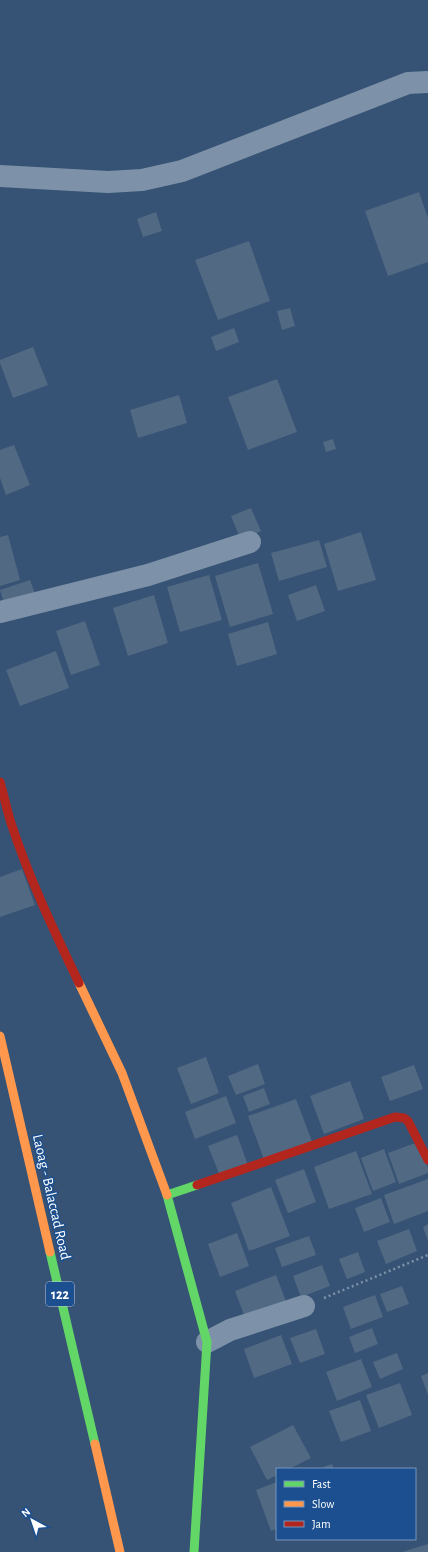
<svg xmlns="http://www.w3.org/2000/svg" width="428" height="1552" font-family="'Alegreya Sans',sans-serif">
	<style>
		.building { fill: #526984 }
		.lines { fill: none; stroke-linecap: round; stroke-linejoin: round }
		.path { stroke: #7d92a8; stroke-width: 2.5; stroke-dasharray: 2 3; stroke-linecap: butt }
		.street { stroke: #7d92a8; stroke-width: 22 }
		.fast { stroke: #63d668; stroke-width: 9 }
		.slow { stroke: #ff974d; stroke-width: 9 }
		.jam { stroke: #b3261e; stroke-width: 9 }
		.labels { text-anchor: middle; stroke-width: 3; stroke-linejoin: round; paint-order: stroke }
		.shield { fill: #1b4f8f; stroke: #bbcadd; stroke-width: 1 }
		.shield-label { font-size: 14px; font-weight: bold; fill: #fff }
		.street-label { font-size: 15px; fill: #fff; stroke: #1b4f8f }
	</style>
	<rect width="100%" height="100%" fill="#365274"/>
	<path class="building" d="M419,192L428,218V262L388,276L365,211Z
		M156,212L162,231L143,237L137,219Z
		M249,241L270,301L218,320L195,260Z
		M290,308L295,326L282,330L277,311Z
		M234,328L239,342L216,351L211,337Z
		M33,347L48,385L13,398L0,363V360Z
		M277,379L297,432L248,450L228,397Z
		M179,395L187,423L138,438L130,410Z
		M333,439L336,449L326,452L323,442Z
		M14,445L30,485L6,495L0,478V450Z
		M251,508L261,531L241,540L231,516Z
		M361,532L376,580L338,591L324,544Z
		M8,535L20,580L0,586V537Z
		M319,540L327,567L279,581L271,553Z
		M258,563L273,614L230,627L215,576Z
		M209,575L222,620L180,632L167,587Z
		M30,580L37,599L6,610L0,590Z
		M316,585L325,611L297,621L288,595Z
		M154,595L168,643L128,656L113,608Z
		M85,621L100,665L71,675L56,631Z
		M268,622L277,654L237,666L228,634Z
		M56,651L69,688L20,706L6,670Z
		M22,869L35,905L0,917V877Z
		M206,1057L219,1093L191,1104L177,1068Z
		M258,1064L265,1084L236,1095L228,1076Z
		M414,1065L423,1089L390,1101L381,1077Z
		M350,1081L364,1119L324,1134L310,1096Z
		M264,1088L270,1104L249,1112L243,1096Z
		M226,1096L236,1123L195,1139L185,1112Z
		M296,1099L313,1144L265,1162L248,1116Z
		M237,1135L248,1165L220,1176L208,1146Z
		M418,1142L428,1168V1173L399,1184L388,1153Z
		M384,1149L396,1182L373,1191L361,1158Z
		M356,1151L372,1194L329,1209L314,1167Z
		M304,1169L316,1202L288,1213L275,1180Z
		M428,1179V1211L394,1224L384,1195Z
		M271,1187L290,1236L249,1251L231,1203Z
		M381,1198L390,1222L364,1232L355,1208Z
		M428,1224V1241L423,1227Z
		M409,1229L417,1251L386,1264L377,1241Z
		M237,1233L249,1266L220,1277L208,1244Z
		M309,1236L316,1255L282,1267L275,1248Z
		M358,1252L365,1272L347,1279L339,1259Z
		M322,1265L330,1286L301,1297L293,1276Z
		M276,1275L287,1304L246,1320L235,1291Z
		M402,1286L409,1304L387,1312L380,1294Z
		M375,1295L383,1317L351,1329L343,1307Z
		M372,1328L378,1344L355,1353L349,1337Z
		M316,1329L325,1354L300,1363L290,1338Z
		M281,1335L292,1364L254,1378L244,1349Z
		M397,1353L403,1369L380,1379L373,1362Z
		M361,1359L372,1387L337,1401L326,1372Z
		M428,1373V1395L421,1376Z
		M400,1383L412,1415L379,1428L366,1395Z
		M360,1400L371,1431L341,1442L329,1411Z
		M293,1425L311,1458L289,1469H277V1475L267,1480L250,1447Z
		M332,1464L334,1469H318Z
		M277,1482V1529L271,1531L256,1490Z
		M428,1544V1552H402Z"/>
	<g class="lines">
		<path class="path" d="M324,1298L428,1255"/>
		<path class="street" d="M0,176L108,182L142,180L182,171L408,83L428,82
			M0,612L148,575L250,542
			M207,1342L230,1330L304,1306"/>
		<path class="fast" d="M50,1252L95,1444
			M194,1552L207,1342L167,1195L197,1185"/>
		<path class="slow" d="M79,983L122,1073L167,1195
			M0,1036L50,1252
			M95,1444L120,1552"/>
		<path class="jam" d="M0,782C4,796 7,810 11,823C29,878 54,931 79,983
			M197,1185L395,1117L404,1118L408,1121L428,1160"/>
	</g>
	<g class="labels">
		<rect class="shield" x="46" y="1282" width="28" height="24" rx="3"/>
		<g class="shield-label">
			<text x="60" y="1299">122</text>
		</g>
		<g class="street-label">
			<text transform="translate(52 1197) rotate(77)" y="5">Laoag - Balaccad Road</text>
		</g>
	</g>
	<rect x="276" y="1468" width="140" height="72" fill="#1b4f8f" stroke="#7695bc"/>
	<rect x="284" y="1481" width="20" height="6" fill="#63d668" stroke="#7695bc"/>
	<text x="312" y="1488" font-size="12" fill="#ffffff">Fast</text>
	<rect x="284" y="1501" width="20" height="6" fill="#ff974d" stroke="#7695bc"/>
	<text x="312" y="1508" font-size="12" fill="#ffffff">Slow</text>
	<rect x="284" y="1521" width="20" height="6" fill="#b3261e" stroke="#7695bc"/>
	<text x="312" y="1528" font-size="12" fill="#ffffff">Jam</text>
	<g transform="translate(32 1520) rotate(320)" stroke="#1b4f8f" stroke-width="3" paint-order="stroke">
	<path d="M0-3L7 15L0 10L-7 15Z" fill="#ffffff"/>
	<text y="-6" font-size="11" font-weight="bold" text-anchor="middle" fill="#ffffff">N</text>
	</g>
</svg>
